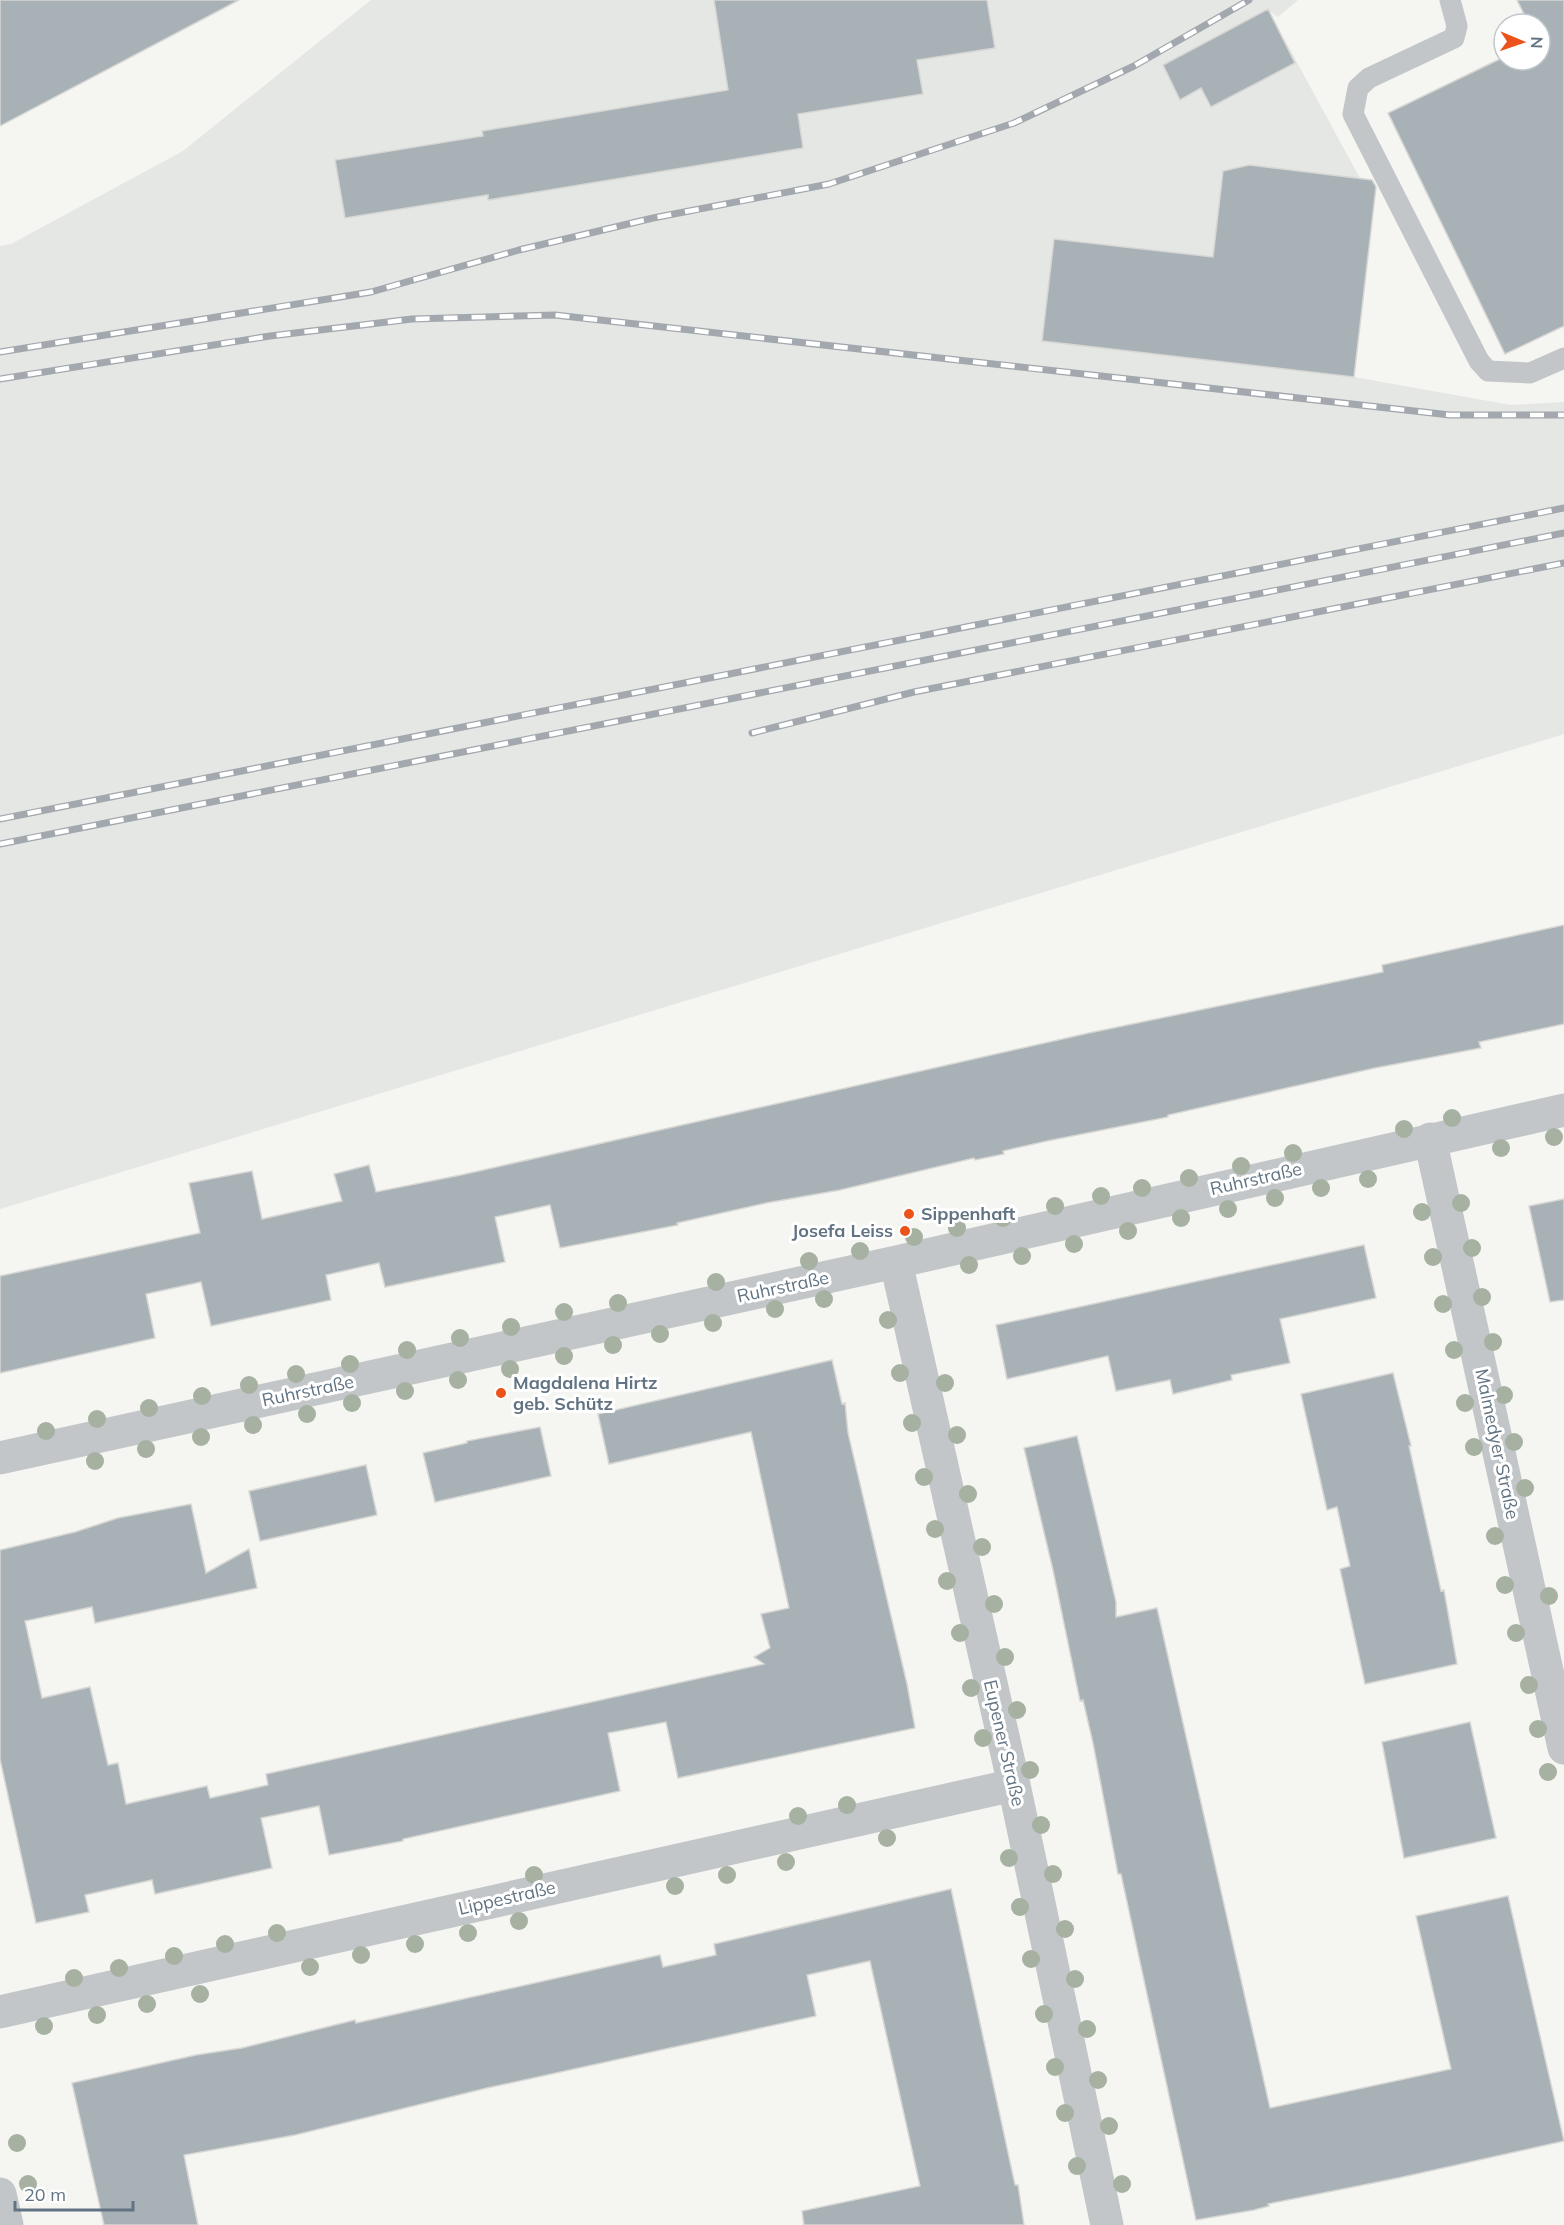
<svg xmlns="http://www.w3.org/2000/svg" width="1564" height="2225" font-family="Mulish,sans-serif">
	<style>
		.built { fill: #e5e7e4 }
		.building { fill: #a8b1b6; stroke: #d6d6d4; stroke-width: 1.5 }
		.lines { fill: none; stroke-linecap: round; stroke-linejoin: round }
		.service { stroke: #c2c6c9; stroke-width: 21 }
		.minor { stroke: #c2c6c9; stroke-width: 33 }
		.rail-casing { stroke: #a2a8ae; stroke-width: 7 }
		.rail { stroke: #fff; stroke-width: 4.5; stroke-dasharray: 14; stroke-linecap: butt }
		.tree { fill: #a6b1a2 }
		.poi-dot { fill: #eb531b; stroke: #fff; stroke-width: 2 }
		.labels { text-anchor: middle; stroke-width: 6; stroke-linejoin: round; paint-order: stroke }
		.street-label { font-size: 18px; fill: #627483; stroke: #fff }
		.poi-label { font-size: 18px; font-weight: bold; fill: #627483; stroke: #fff; text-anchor: start }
	</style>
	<rect width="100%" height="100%" fill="#f5f5f1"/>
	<path class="built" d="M371,0H1298L1278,17L1269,11L1374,204L1354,377L1511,405L1564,402V734L0,1209V246L11,244L183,151Z"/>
	<path class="building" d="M0,0H239L0,126Z
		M714,0H987L995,48L917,60L923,94L798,114L803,148L488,200V195L345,218L335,160L483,136L482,131L728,90Z
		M1517,0H1564V326L1505,354L1388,113L1504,57V60H1540V24H1529Z
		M1268,9L1295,63L1211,107L1201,88L1180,100L1163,65Z
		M1249,165L1372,180L1376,187L1354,377L1042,341L1054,239L1213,257L1223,171Z
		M1564,925V1024L1479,1042L1481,1048L1375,1068L1168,1115V1117L1047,1141L1003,1151L1004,1154L975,1160L974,1158L840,1190L766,1203L677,1223L678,1225L560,1248L550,1205L495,1217L505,1262L385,1287L379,1263L326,1275L331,1300L211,1326L201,1282L146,1294L155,1338L0,1373V1276L200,1233L189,1183L252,1171L262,1219L342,1201L334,1174L369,1165L376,1192L461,1175L1089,1033L1383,972L1382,965Z
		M1564,1199V1300L1550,1302L1529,1206Z
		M1364,1245L1376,1298L1280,1319L1290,1363L1231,1375L1232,1380L1173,1394L1170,1380L1116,1391L1108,1356L1007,1379L996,1325Z
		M832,1360L842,1404L845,1403L848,1433L907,1684L915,1728L678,1778L666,1722L608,1733L620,1791L403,1839V1841L329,1855L319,1806L261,1818L272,1868L155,1894L152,1880L85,1895L89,1912L36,1923L0,1759V1550L75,1532L118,1518L191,1504L206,1573L249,1549L257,1588L95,1623L92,1607L25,1621L42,1698L90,1687L108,1765L118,1763L126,1804L207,1786L210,1798L268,1785L266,1774L764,1664L754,1657L770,1648L761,1614L789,1608L751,1432L609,1464L598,1414Z
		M1393,1373L1411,1446H1409L1441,1591L1444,1590L1457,1664L1365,1684L1340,1569L1350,1566L1337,1507L1327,1510L1301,1394Z
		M540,1427L551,1476L435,1502L423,1453L467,1443V1441Z
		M1077,1436L1116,1602V1617L1157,1608L1270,2108L1451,2069L1416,1916L1508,1896L1564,2141L1398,2178L1268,2204L1269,2206L1254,2210L1196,2220L1121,1874H1118L1093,1743L1083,1700L1080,1701L1053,1570L1024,1448Z
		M366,1465L377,1515L260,1541L249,1491Z
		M1470,1722L1496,1838L1404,1858L1382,1742Z
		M951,1889L1015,2185H1018L1024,2225H804L802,2211L920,2186L870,1961L807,1975L816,2016L487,2088L295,2135L184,2155L198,2225H104L72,2083L196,2055L242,2048L355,2020L356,2023L660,1955L663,1967L716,1955L714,1944Z"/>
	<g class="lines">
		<path class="service" d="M1450,0L1457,26L1454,38L1369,78L1358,88L1353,114L1479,361L1488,371L1530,373L1564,358"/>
		<path class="minor" d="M1430,1139L1564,1748
			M896,1262L1014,1785L1107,2225
			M0,1458L896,1262L1564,1110
			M0,2012L1014,1785
			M0,2194L7,2225"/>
		<g class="rail-casing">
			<path id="rail" d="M0,352L371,292L519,250L653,218L829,184L1014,123L1134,66L1249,0
				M0,379L270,336L412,319L555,315L1450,415H1564
				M752,733L914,692L1564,563
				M0,819L1564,508
				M0,844L1564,533"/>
		</g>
		<use href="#rail" class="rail"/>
	</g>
	<g class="tree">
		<circle cx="1452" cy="1118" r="9"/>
		<circle cx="1404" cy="1129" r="9"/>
		<circle cx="1554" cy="1137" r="9"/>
		<circle cx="1501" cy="1148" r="9"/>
		<circle cx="1293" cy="1153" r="9"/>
		<circle cx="1241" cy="1166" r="9"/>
		<circle cx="1189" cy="1178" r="9"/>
		<circle cx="1368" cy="1179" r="9"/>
		<circle cx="1142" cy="1188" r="9"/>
		<circle cx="1321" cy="1188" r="9"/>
		<circle cx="1101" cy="1196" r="9"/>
		<circle cx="1275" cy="1198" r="9"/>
		<circle cx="1461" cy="1203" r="9"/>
		<circle cx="1055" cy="1206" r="9"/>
		<circle cx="1228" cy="1209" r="9"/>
		<circle cx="1422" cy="1212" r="9"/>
		<circle cx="1003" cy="1218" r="9"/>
		<circle cx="1181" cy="1218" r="9"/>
		<circle cx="957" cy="1228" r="9"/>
		<circle cx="1128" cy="1231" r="9"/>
		<circle cx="914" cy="1237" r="9"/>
		<circle cx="1074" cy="1244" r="9"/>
		<circle cx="1472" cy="1248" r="9"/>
		<circle cx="860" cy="1251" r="9"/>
		<circle cx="1022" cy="1256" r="9"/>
		<circle cx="1433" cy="1257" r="9"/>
		<circle cx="809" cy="1261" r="9"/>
		<circle cx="969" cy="1265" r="9"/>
		<circle cx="716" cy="1282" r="9"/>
		<circle cx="1482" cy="1297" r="9"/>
		<circle cx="824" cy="1299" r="9"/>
		<circle cx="618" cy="1303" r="9"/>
		<circle cx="1443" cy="1304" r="9"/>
		<circle cx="775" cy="1309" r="9"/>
		<circle cx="564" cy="1312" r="9"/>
		<circle cx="888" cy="1320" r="9"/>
		<circle cx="713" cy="1323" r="9"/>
		<circle cx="511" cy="1327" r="9"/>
		<circle cx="660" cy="1334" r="9"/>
		<circle cx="460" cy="1338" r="9"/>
		<circle cx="1493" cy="1342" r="9"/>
		<circle cx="613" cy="1345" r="9"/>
		<circle cx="407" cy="1350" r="9"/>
		<circle cx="1454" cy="1350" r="9"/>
		<circle cx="564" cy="1356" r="9"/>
		<circle cx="350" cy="1364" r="9"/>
		<circle cx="510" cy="1369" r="9"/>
		<circle cx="900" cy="1373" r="9"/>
		<circle cx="296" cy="1374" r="9"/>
		<circle cx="458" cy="1380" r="9"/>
		<circle cx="945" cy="1383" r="9"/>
		<circle cx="249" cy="1385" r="9"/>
		<circle cx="405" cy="1391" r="9"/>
		<circle cx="1504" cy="1395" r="9"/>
		<circle cx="202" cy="1396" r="9"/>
		<circle cx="352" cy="1403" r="9"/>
		<circle cx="1465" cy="1403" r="9"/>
		<circle cx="149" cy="1408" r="9"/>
		<circle cx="307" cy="1414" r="9"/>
		<circle cx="97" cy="1419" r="9"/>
		<circle cx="912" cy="1423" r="9"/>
		<circle cx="253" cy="1425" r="9"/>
		<circle cx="46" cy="1431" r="9"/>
		<circle cx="957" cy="1435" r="9"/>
		<circle cx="201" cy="1437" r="9"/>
		<circle cx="1514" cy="1442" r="9"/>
		<circle cx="1474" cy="1447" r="9"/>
		<circle cx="146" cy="1449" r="9"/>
		<circle cx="95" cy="1461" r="9"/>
		<circle cx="924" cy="1477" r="9"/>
		<circle cx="1525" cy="1488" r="9"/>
		<circle cx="968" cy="1494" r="9"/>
		<circle cx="935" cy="1529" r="9"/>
		<circle cx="1495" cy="1536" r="9"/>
		<circle cx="982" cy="1547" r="9"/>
		<circle cx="947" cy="1581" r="9"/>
		<circle cx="1505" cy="1585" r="9"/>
		<circle cx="1549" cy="1596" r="9"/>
		<circle cx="994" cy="1604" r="9"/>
		<circle cx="960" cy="1633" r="9"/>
		<circle cx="1516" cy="1633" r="9"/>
		<circle cx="1005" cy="1657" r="9"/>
		<circle cx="1529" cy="1685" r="9"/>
		<circle cx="971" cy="1688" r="9"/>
		<circle cx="1017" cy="1710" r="9"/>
		<circle cx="1538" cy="1729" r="9"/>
		<circle cx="983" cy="1738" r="9"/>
		<circle cx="1030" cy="1770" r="9"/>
		<circle cx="1548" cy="1772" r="9"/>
		<circle cx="847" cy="1805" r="9"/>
		<circle cx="798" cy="1816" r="9"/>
		<circle cx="1041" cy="1825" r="9"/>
		<circle cx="887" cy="1838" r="9"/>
		<circle cx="1009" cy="1858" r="9"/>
		<circle cx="786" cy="1862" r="9"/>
		<circle cx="1053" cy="1874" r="9"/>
		<circle cx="534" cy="1875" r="9"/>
		<circle cx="727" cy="1875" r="9"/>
		<circle cx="675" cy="1886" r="9"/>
		<circle cx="1020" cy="1907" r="9"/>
		<circle cx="519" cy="1921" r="9"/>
		<circle cx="1065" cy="1929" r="9"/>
		<circle cx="277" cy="1933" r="9"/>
		<circle cx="468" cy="1933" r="9"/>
		<circle cx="225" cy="1944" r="9"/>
		<circle cx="415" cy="1944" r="9"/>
		<circle cx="361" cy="1955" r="9"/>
		<circle cx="174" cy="1956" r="9"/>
		<circle cx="1031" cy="1959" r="9"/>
		<circle cx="310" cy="1967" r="9"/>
		<circle cx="119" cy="1968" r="9"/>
		<circle cx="74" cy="1978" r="9"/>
		<circle cx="1075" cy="1979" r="9"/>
		<circle cx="200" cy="1994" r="9"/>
		<circle cx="147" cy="2004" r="9"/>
		<circle cx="1044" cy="2014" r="9"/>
		<circle cx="97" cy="2015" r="9"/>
		<circle cx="44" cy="2026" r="9"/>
		<circle cx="1087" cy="2029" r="9"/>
		<circle cx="1055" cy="2067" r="9"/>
		<circle cx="1098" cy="2080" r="9"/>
		<circle cx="1065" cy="2113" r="9"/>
		<circle cx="1109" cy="2126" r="9"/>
		<circle cx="17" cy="2143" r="9"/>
		<circle cx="1077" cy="2166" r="9"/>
		<circle cx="28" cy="2184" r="9"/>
		<circle cx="1122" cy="2184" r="9"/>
	</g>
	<g class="poi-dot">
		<circle cx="909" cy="1214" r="6"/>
		<circle cx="905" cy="1231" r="6"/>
		<circle cx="501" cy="1393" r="6"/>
	</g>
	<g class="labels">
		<g class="street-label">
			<text transform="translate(1256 1179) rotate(-13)" y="6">Ruhrstraße</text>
			<text transform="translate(783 1287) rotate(-12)" y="6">Ruhrstraße</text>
			<text transform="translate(308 1391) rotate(-12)" y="6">Ruhrstraße</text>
			<text transform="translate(1497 1444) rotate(78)" y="6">Malmedyer Straße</text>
			<text transform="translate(1004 1743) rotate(77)" y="6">Eupener Straße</text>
			<text transform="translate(507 1898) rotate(-13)" y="6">Lippestraße</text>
		</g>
		<g class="poi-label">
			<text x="921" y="1220">Sippenhaft</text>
			<text x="893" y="1237" text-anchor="end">Josefa Leiss</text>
			<text x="513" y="1389">Magdalena Hirtz<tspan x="513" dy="21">geb. Schütz</tspan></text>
		</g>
	</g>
	<g transform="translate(1522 42) rotate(92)"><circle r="28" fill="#ffffff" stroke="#c0c7cd" stroke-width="1.5"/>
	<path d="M0-4.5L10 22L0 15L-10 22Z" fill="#eb531b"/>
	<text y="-9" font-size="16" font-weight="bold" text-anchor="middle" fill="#627483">N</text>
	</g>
	<path d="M15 2201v9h118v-9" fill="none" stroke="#627483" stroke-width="3"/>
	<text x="24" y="2201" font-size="18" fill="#627483" stroke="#ffffff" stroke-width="4.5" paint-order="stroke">20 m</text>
</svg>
